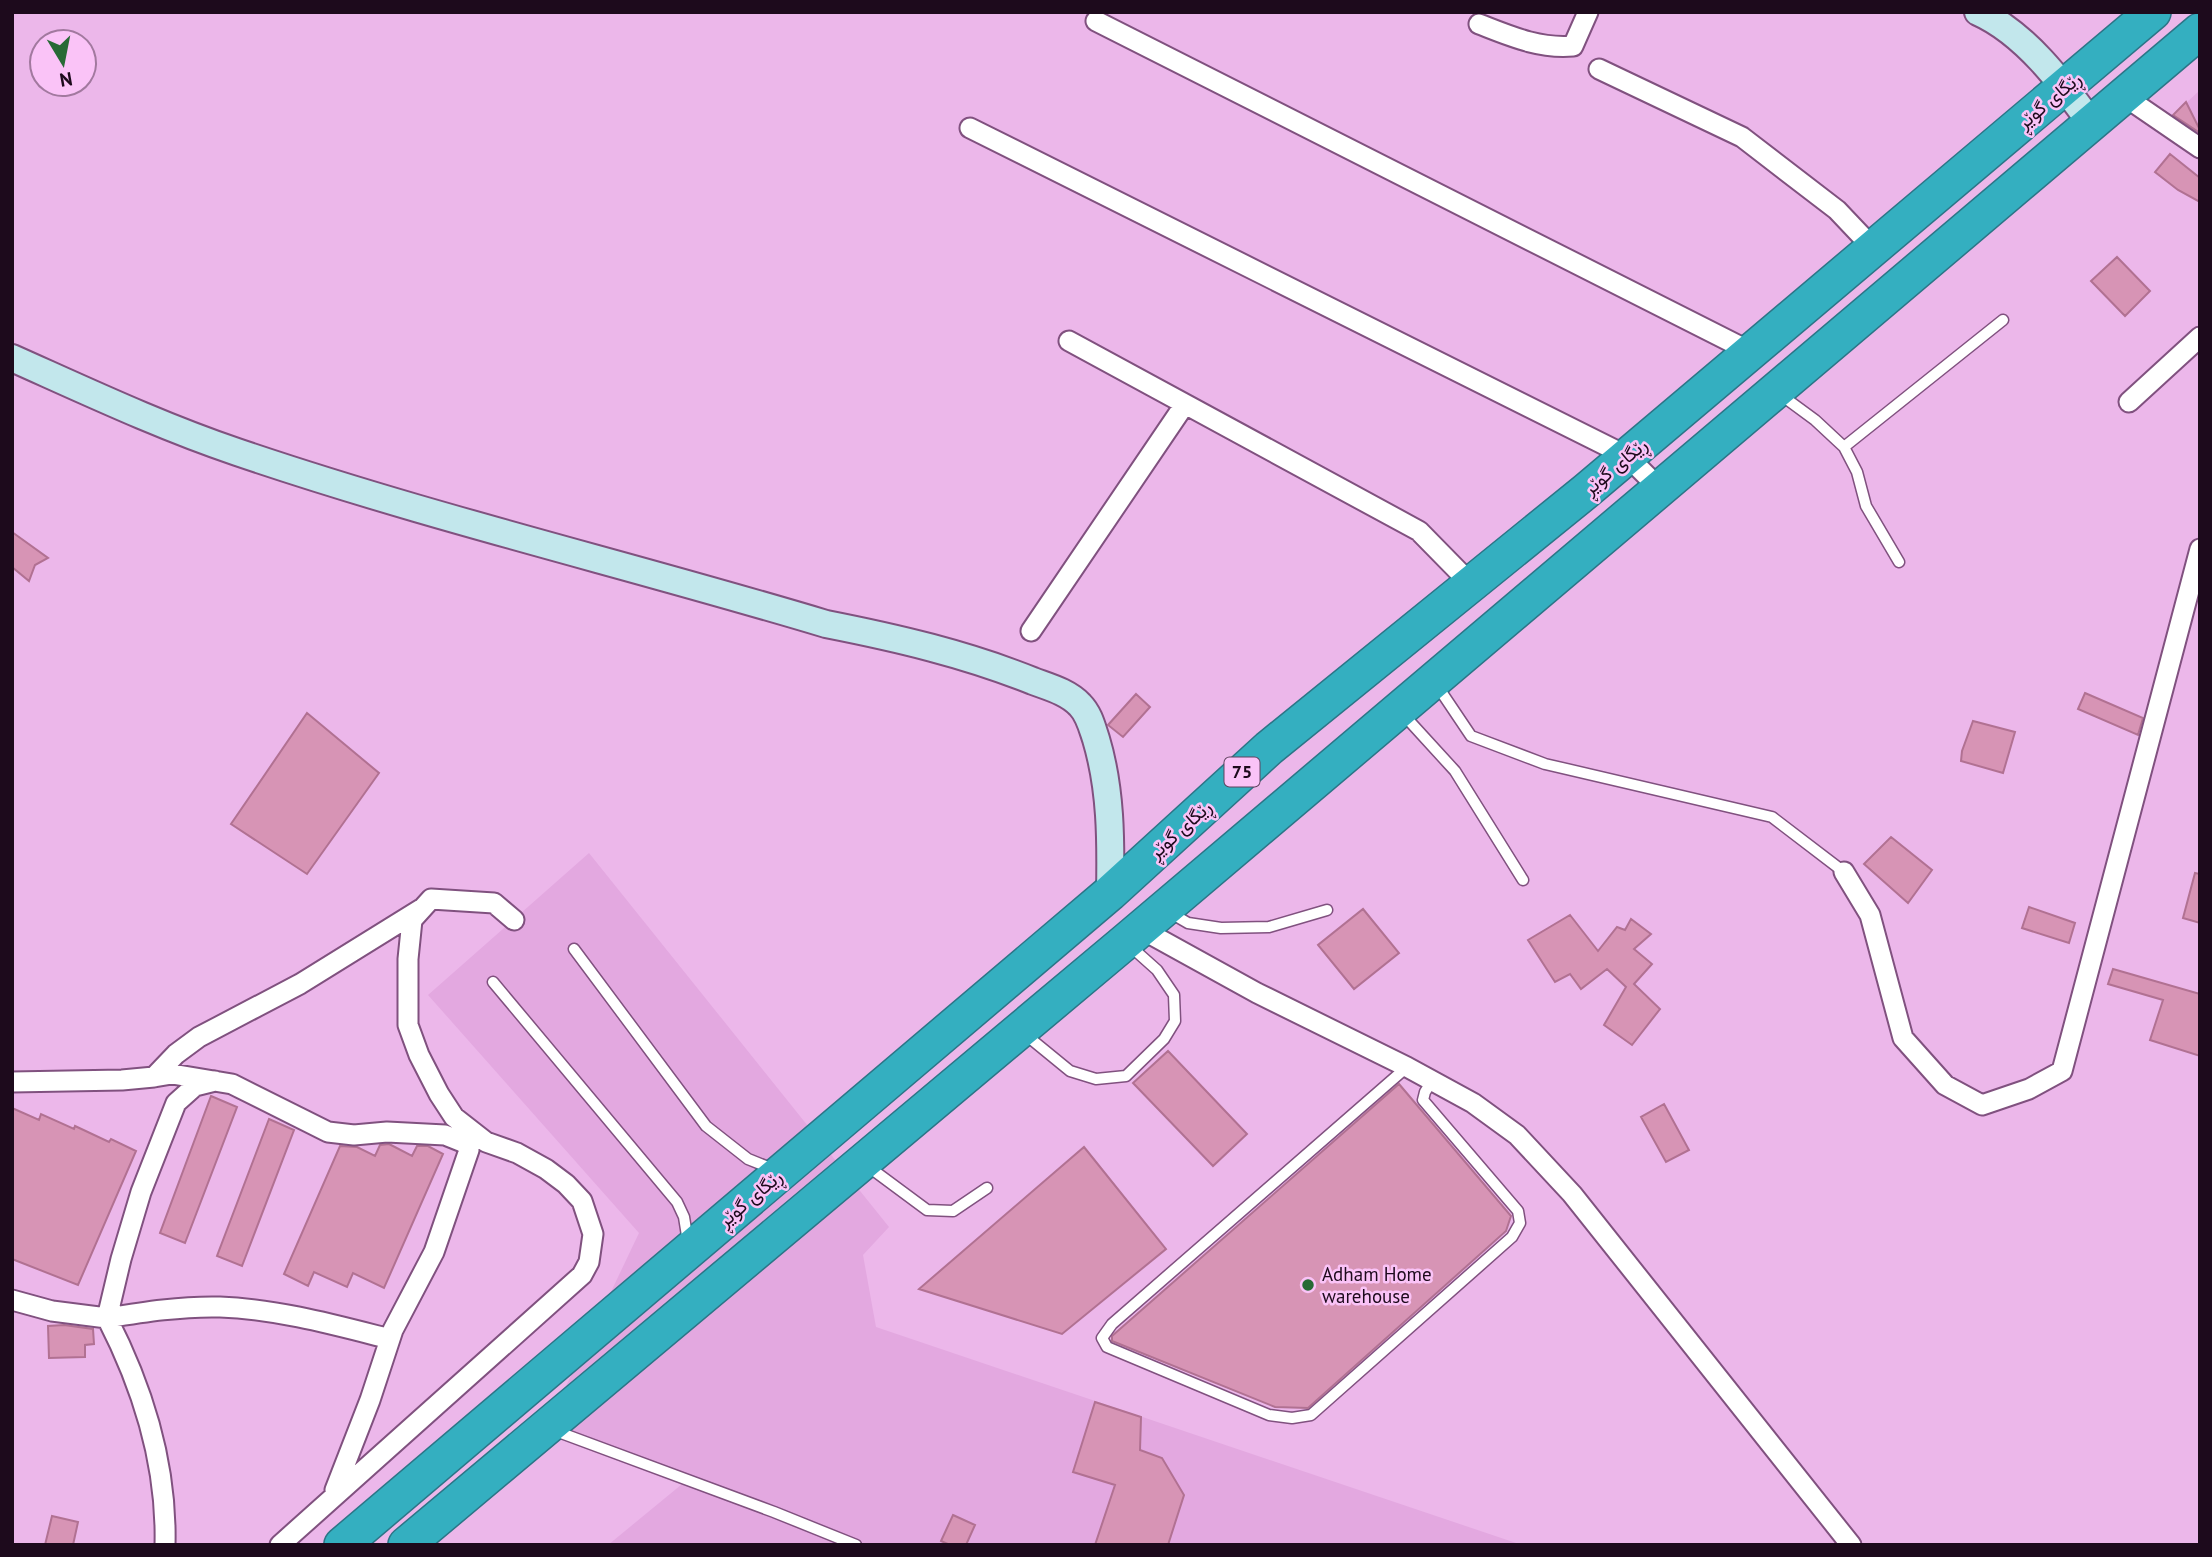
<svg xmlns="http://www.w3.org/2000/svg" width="2212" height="1557" font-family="'PT Sans',Vazirmatn,sans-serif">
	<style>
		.built { fill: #e3a8e0 }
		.building { fill: #d794b5; stroke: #b17192; stroke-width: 2 }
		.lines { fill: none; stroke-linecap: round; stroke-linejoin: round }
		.lane-casing { stroke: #80517f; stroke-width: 13 }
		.street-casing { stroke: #80517f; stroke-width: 23 }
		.secondary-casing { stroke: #80517f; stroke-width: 30 }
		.highway-casing { stroke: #2c7587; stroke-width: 38 }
		.lane { stroke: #fff; stroke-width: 10 }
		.street { stroke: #fff; stroke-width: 19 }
		.secondary { stroke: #c2e7ec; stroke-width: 26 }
		.highway { stroke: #34afc0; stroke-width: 35 }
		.poi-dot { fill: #276a35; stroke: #fac3f7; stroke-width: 2.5 }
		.labels { text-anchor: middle; stroke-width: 5; stroke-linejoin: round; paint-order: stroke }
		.shield { fill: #fac3f7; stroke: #5f425e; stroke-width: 2 }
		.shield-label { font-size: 18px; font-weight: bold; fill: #1d0a1c }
		.street-label { font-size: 19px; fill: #1d0a1c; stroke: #fac3f7 }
		.poi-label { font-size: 19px; fill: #1d0a1c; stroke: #fac3f7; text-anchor: start }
	</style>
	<rect width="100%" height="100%" fill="#ecb7ea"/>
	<path class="built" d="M2200,90V136L2175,125L2170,118Z
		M589,853L889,1227L863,1255L876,1327L1522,1545H608L687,1480L546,1428L639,1233L428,995Z"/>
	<path class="building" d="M2186,102L2200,130V133L2173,115Z
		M2170,154L2200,178V202L2178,190L2155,172Z
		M2117,257L2150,291L2125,316L2091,281Z
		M12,532L48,558L35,565L29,581L12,567Z
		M2085,693L2143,718L2138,735L2078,709Z
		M1136,694L1150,707L1123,737L1108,725Z
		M307,713L379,773L307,874L231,824Z
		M1973,721L2015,732L2003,773L1961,761L1962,751Z
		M1891,837L1932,870L1908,903L1864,864Z
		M2195,873L2200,874V923L2183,918Z
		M2029,907L2075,923L2069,943L2022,928Z
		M1363,909L1399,953L1354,989L1318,945Z
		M1570,915L1598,951L1617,927L1625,930L1631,919L1651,934L1634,949L1652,964L1634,984L1660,1009L1632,1045L1604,1025L1626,987L1607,969L1581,989L1570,974L1555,982L1528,940Z
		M2113,969L2200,994V1056L2150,1040L2163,1000L2108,984Z
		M1168,1051L1247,1134L1213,1166L1133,1083Z
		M1399,1084L1511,1216L1506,1231L1308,1408L1275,1407L1112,1341V1336Z
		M211,1096L237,1107L185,1243L160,1233Z
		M1664,1104L1689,1150L1666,1162L1641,1117Z
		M12,1108L39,1120L41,1114L74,1129L75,1126L109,1142L111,1139L136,1151L78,1285L12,1259Z
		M269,1119L294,1130L242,1266L217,1256Z
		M389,1144L412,1156L417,1146H428L443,1154L384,1288L353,1273L347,1287L314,1272L308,1286L284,1274L340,1146L357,1147L375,1156L380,1145Z
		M1084,1147L1166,1249L1062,1334L919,1289Z
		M64,1325L93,1329L94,1344L85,1345V1357L49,1358L48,1326Z
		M1095,1402L1141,1417L1140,1450L1162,1458L1184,1495L1168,1545H1095L1115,1485L1073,1472Z
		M953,1515L975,1525L966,1545H950L941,1541Z
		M52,1516L78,1522L73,1545H45Z"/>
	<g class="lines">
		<g class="lane-casing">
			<path id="lane" d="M1781,395L1815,420L1844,447L1857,472L1866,506L1899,562
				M1844,447L2003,320
				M1436,684L1471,736L1545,764L1772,817L1844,872
				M1402,713L1455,771L1523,880
				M1169,912L1188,923L1221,928L1269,927L1327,910
				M574,949L706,1126L748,1159L773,1169
				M493,982L677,1202L684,1217L688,1242
				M1026,1035L1070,1071L1096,1079L1126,1076L1164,1039L1175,1021L1174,995L1157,970L1129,945
				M1407,1067L1112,1324L1102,1338L1107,1347L1269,1415L1292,1418L1311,1415L1512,1237L1520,1223L1518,1211L1423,1100L1425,1092L1432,1081
				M869,1167L927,1210L953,1211L987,1188
				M553,1430L774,1512L856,1545"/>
		</g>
		<g class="street-casing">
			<path id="street" d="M1096,21L1751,352
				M1479,24C1510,36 1539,49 1573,46L1588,12
				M1599,69L1742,137L1837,210L1873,248
				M2124,96L2200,148
				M970,128L1627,456L1660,489
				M1069,341L1419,531L1471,584
				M2129,402L2200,337
				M1031,631L1185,404
				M1844,872L1870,915L1903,1038L1945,1085L1982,1105L2029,1089L2062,1071L2200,549
				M1141,929L1257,993L1407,1067L1473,1103L1517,1135L1572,1194L1851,1545
				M154,1077L172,1074L232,1084L328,1132L354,1135L387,1132L445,1135L465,1143L469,1150L434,1252L393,1330L370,1400L335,1490
				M215,1081L195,1086L176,1103L141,1192L121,1259L107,1318C144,1312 182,1306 220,1307C277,1309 335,1325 390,1339
				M12,1082L122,1080L154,1077L176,1054L199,1037L300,984L421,909
				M12,1300L52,1311L107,1318C143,1388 167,1466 165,1545
				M280,1545L582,1275L589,1262L593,1234L582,1201L566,1184L546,1169L517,1153L486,1142L454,1117L439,1094L419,1055L408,1025V959L412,920L431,899L494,903L514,920"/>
		</g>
		<g class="secondary-casing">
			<path id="secondary" d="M1978,12C2025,33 2062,83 2091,123
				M12,358C86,391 160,426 237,452C431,518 630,565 826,624C897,638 966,654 1033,681C1049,687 1068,692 1080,705C1089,714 1092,727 1096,739C1111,789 1111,840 1110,893"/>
		</g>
		<g class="highway-casing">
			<path id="highway" d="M342,1545L1110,893L1269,748L1586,491L2153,12
				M406,1545L1125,942L2200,31"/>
		</g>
		<use href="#lane" class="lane"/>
		<use href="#street" class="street"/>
		<use href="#secondary" class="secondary"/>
		<use href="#highway" class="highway"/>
	</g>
	<circle class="poi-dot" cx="1308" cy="1285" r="7"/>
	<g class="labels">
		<rect class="shield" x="1224.5" y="757.5" width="35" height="29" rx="5"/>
		<g class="shield-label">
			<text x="1242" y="778">75</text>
		</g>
		<g class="street-label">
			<text transform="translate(2049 100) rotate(-40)" y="7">ڕێگای گوێڕ</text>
			<text transform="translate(1615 466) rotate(-40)" y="7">ڕێگای گوێڕ</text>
			<text transform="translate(1180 829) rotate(-42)" y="7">ڕێگای گوێڕ</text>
			<text transform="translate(750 1198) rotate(-40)" y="7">ڕێگای گوێڕ</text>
		</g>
		<g class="poi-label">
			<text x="1322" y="1281">Adham Home<tspan x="1322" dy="22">warehouse</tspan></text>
		</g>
	</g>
	<rect width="2212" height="1557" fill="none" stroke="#1d0a1c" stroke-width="28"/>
	<g transform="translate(63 63) rotate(170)"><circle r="33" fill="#fac3f7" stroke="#a2799f" stroke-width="2"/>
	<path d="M0-5L12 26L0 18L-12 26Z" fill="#276a35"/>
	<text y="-10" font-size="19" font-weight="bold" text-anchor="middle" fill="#1d0a1c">N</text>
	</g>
</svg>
